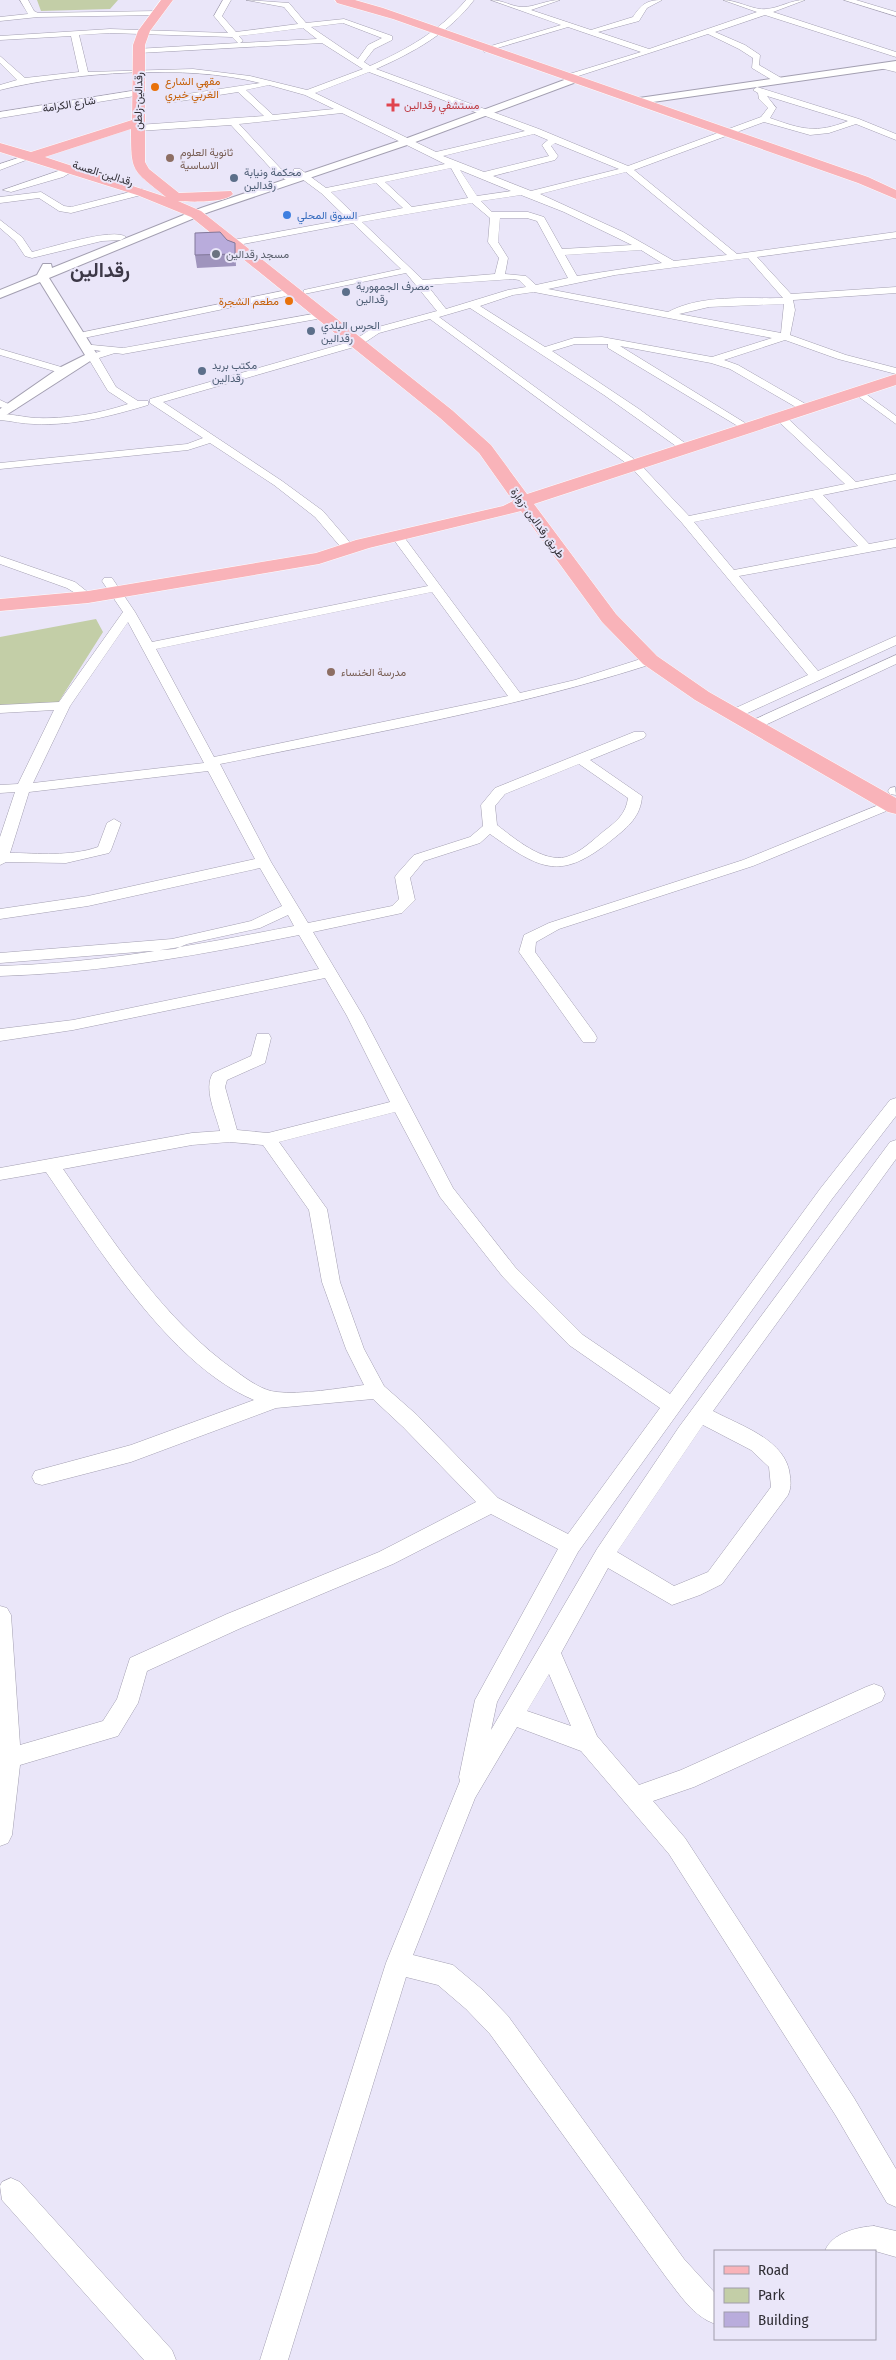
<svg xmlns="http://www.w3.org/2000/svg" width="896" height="2360" font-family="'Fira Sans Condensed',Vazirmatn,sans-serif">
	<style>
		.green { fill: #c3cea7 }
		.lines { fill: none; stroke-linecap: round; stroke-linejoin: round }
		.minor-casing { stroke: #a39fb1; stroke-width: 1 }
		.tertiary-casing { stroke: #a39fb1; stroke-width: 2 }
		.primary-casing { stroke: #fff; stroke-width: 1 }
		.minor { fill: #fff; fill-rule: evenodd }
		.tertiary { fill: #fff; fill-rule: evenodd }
		.primary { fill: #f9b3b9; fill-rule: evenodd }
		.wall { fill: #9f94bd }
		.building { fill: #b9acdc; stroke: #82789a }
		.food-dot { fill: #e8710a; stroke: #eae6f9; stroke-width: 2 }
		.health-dot { fill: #e0444e; stroke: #eae6f9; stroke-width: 2 }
		.education-dot { fill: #8d6e63; stroke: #eae6f9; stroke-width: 2 }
		.service-dot { fill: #5c6f8a; stroke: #eae6f9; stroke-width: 2 }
		.shop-dot { fill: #3f7fe0; stroke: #eae6f9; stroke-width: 2 }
		.worship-dot { fill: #6b7280; stroke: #eae6f9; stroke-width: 2 }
		.labels { text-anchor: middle; stroke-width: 4; stroke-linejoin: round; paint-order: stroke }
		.far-food-label { font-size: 11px; fill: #c56008; stroke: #eae6f9; text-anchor: start }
		.far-street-label { font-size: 11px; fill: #302e35; stroke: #eae6f9 }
		.far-health-label { font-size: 11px; fill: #be3a42; stroke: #eae6f9; text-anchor: start }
		.far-education-label { font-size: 11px; fill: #785e54; stroke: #eae6f9; text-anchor: start }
		.far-service-label { font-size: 11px; fill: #4e5e75; stroke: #eae6f9; text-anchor: start }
		.far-shop-label { font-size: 11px; fill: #366cbe; stroke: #eae6f9; text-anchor: start }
		.far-worship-label { font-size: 11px; fill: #5b616d; stroke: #eae6f9; text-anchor: start }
		.far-town-label { font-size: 20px; font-weight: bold; fill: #3c3847; stroke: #eae6f9 }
	</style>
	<rect width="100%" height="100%" fill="#eae6f9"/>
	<path class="green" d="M37,0H118L110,9L41,11Z
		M96,619L103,632L58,703L0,707V637Z"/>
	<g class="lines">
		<g class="minor-casing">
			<path id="minor" d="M20,0H28L34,11L38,13L157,11L161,13L157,15L38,17L0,21V17L28,14Z
				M223,0H231L222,16L236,32L298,24L284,7L246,0L289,3L306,23L344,19L392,36V40L374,49L364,62L370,66C406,50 440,31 466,0H474C449,33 414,52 376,69L539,129L628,166L761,117L768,108L759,99L758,93L753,90L757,87L859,119L896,134V140L856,124L829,133L810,135L764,122L634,170L737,254L896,232V238L757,257L791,294L896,287V293L793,300L795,310L790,335L846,355L896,368V374L838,359L785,340L724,360L738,365L809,406V410H801L730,369L711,363L620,346L750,426L752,428L746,431L608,348V344H575L552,351L639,409L693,449L687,452L683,451L604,395L470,308L439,317L638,462L689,516L845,484L776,419L774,417L780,414L784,415L856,482L896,474V480L823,495L869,544L896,539V547L739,576L818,671L896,636V645L739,717H729L727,714L729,711L808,675L682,523L630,466L430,319L379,333L361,345L163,402L282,481L323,511L353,546L355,549L353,552H345L315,517L274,485L210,443L188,450L0,469V463L187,444L203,438L150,403V399L353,341L371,329L437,311L406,273L304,294V290L401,269L353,223L233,246L228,243L233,240L348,219L321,193L294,173V169H300L326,188L445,164L342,113L239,124L281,169L294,178L296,180L291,183L275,173L231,125L138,131L134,128L138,125L264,116L238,92L174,102L170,99L174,96L260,83C188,64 72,72 0,90V85L17,80L0,63V56L25,78L79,72L71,36L0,40V36L110,29L228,33L214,16ZM343,23L382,38L368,45L358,59L311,27ZM303,28L317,39L240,43L243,41L239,36ZM110,33L232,37L238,43L136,49V53H139L322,43L363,69L307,90L250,76L193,69L88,72L79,35ZM369,72L525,131L436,152L315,93ZM269,85L305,95L334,109L273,115L246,90ZM767,96L848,121C816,134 801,129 770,118L776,108ZM534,134L548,140L542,145L549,156L484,172L443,156ZM555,143L619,169L531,191L493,176L555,160L558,156L551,146ZM451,168L468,198L412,207L385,182ZM460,170L511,191L477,196ZM626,172L727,255L674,261L623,232L540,194ZM376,183L403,208L357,217L331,192ZM521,195L564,212L632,245L562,249L544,217L528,212H492L481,201ZM472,203L490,218L488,242L499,258L495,274L423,280L362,222ZM500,218H527L537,221L568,278L536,285L526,276L505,274L508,258L498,242ZM641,250L662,263L577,276L565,255ZM748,258L783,298C746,299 702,294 668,312L548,289L615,275ZM513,279L519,280L526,287L508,290L446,309L427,285ZM534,292L772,338L712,357L602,337L574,338L545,347L480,306L513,295ZM784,304L781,333L679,314L709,307ZM812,498L858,546L734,570L694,522Z
				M491,0C503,0 512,7 523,7C534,7 547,0 560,0L531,10L591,30L633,17C641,5 646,0 662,0L647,8L639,21L598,32L649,49L757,12L723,0C737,0 755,11 766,9C780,8 790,0 805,0L773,12L896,52V57L765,15L715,32L745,45L760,55L759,65L783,79V83H777L752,68L753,58L739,49L708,34L569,79H566V75L641,52L568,27L484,52V48L561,25Z
				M844,0H856L896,12V16Z
				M880,64L896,67V72L880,68Z
				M138,90L142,93L141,95L0,118V112Z
				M27,155L34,157L0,170V164Z
				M67,168L75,170L63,177L11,192L3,190Z
				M142,189L147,192L145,194L71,213L59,211L39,198L0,203V197L41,192L64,206L71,207Z
				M0,220L22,237L32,252C49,248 114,227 126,237L121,240L102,241L32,258L25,256L15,241L0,228Z
				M292,289L297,292L296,294L79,339L74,336L79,333Z
				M324,312L329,315L328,317L123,354L115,353L99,358L116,387L138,401H148V405C111,416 74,426 34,424C23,424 12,421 0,420V414C12,414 23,417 35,418C67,419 98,414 128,404L108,391L87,356L101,351L82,348V344L123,348Z
				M0,349L68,369L69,371L64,374L0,355Z
				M859,389L896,416V424L855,394V390Z
				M0,400L17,408L11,411L0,407Z
				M397,532L401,533L520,693L575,680L650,656L657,660L655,663C513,709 365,734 220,764L271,862L308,923L392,906L399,899L395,877L397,874L414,855L470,837L483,826L481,805L495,788L634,732H644L646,735L644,738L590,760L642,796C641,816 628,827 613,839C561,881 542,871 490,834L480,843L424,861L410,878L415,900L402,913L313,932L363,1016L453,1188L515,1267L583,1335L670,1394L820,1189L890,1100L896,1098V1116L832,1199L578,1552L497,1702L491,1730L597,1549L679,1427L890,1142L896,1140V1159L713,1411C741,1426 787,1440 790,1476C791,1483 791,1488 788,1495L722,1584L700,1595L672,1605L608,1568L561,1653L597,1736L639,1785L681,1770L866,1687L874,1684L882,1687L885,1694L882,1701L694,1787L653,1801L685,1838L854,2098L896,2169V2207L887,2203L836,2116L669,1854L581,1751L517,1727L475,1798L413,1955L453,1965L484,1991L508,2016L684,2259L715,2293V2324C693,2316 680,2295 666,2277L490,2034L466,2009L438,1985L406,1977L288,2360H260L386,1963L460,1781L459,1777L475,1700L558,1549L491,1514L393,1564L241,1628L147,1671L138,1703L118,1736L20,1765L12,1835L8,1843L0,1846V1606L7,1608L11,1615L20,1745L103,1721L117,1699L130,1658L227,1614L379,1552L476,1502L403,1427L373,1399L276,1408L131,1462L42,1485L35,1483L32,1477L35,1471L131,1445L254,1400C170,1365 97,1246 46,1172L0,1180V1168L192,1133L220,1131C216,1114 203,1089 213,1073L251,1056L257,1034H269L271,1038L265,1063L227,1080L225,1087L237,1130L268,1133L390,1102L347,1016L325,978L73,1030L0,1041V1029L73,1020L319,969L299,935C199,955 102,973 0,976V966C101,963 196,945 294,926L288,915L260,928L187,944L175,949L0,963V953L172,939L251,921L282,906L260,868L88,906L0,919V909L88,896L255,859L208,771L29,792L10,853C39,853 69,857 98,847L107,823L114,819L121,823L111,850L109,853L66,863L6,862L0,865V837L15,792L0,793V785L18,784L54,710L0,713V705L59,702L123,612L102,581L104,578H112L135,612L152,642L428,586L391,536ZM432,592L508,696L214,757L156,649ZM128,622L204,763L33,783L70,706ZM579,764L628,798C626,814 616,822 604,831C593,840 580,853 566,857C543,863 514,838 497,825L495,806L505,794ZM395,1112L440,1197L503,1277L569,1345L660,1408L568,1534L498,1498L417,1415L384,1386L364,1349L340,1282L327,1209L279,1142ZM230,1142L263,1145L309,1210L322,1282L346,1349L364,1385C342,1388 299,1395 277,1392C263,1391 248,1380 237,1372C164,1321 113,1241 63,1169L192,1145ZM703,1425L751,1450L769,1467L771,1487L708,1572L674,1586L617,1552ZM549,1674L571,1726L527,1711Z
				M0,556L75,582L94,597L88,601L67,588L0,564Z
				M896,655V664L759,728L754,729L747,725L749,722Z
				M895,787L896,795L890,794L888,791L890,788Z
				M891,800L896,801V807L753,866L559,929L536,942L535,952L595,1034L597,1038L595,1042H583L519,952L524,935L549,923L743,860Z
				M11,2178L20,2182L172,2350L176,2360H144L2,2200L0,2186L2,2182Z
				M874,2226L896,2231V2257L875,2251H825C831,2234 856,2227 874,2226Z"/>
		</g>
		<g class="tertiary-casing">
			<path id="tertiary" d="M896,61V67L639,104L634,101L639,98Z
				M575,76L579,77V81L410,144L209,212L49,278L98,356L0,419V409L59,368L85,355L40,282L0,298V290L37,275L43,264H51L52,268L201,208L402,140Z"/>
		</g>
		<g class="primary-casing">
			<path id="primary" d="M161,0H173L150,31L145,45V162L149,169L179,193L231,191L233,194C226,203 190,202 178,201L201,211L452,410L491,445L527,494L896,374V385L534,504L616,614L657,656L709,692L896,798V814L888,812L695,700L643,664L602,622L521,511L369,548L319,564L88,603L0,611V599L88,591L316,553L356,540L503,506L513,501L479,453L440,418L191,217L137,195L0,152V143L31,152L132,120L133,45L138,31ZM131,129C131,174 132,169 166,197L45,157Z
				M335,0H355L383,8L868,177L896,190V199L858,183L393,19L337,3Z"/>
		</g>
		<use href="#minor" class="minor"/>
		<use href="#tertiary" class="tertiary"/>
		<use href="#primary" class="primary"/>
	</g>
	<path class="wall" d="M227,240L235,243L236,266L197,268L195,255Z"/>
	<path class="building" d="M220,232L227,240L235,243V254L195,255V233Z"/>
	<g class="food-dot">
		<circle cx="155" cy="87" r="5"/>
		<circle cx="289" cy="301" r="5"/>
	</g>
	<path class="health-dot" d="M390.5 97.5h5v5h5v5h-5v5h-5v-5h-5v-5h5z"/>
	<g class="education-dot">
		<circle cx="170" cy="158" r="5"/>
		<circle cx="331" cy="672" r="5"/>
	</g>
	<g class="service-dot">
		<circle cx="234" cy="178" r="5"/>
		<circle cx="346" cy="292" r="5"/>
		<circle cx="311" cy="331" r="5"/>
		<circle cx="202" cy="371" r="5"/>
	</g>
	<circle class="shop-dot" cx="287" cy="215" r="5"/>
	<circle class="worship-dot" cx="216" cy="254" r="5"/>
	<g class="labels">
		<g class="far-food-label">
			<text x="165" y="85">مقهي الشارع<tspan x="165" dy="13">الغربي خيري</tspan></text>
			<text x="279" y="305" text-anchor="end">مطعم الشجرة</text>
		</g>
		<g class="far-street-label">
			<text transform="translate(138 101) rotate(-89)" y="4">رقدالين-زلطن</text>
			<text transform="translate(69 104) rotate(-9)" y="4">شارع الكرامة</text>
			<text transform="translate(103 173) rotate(17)" y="4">رقدالين-العسة</text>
			<text transform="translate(538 523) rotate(54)" y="4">طريق رقدالين -زوارة</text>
		</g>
		<g class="far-health-label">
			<text x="404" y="109">مستشفي رقدالين</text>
		</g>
		<g class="far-education-label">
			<text x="180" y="156">ثانوية العلوم<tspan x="180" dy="13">الاساسية</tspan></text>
			<text x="341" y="676">مدرسة الخنساء</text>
		</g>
		<g class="far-service-label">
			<text x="244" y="176">محكمة ونيابة<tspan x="244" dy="13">رقدالين</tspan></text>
			<text x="356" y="290">مصرف الجمهورية-<tspan x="356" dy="13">رقدالين</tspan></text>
			<text x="321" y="329">الحرس البلدي<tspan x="321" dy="13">رقدالين</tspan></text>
			<text x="212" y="369">مكتب بريد<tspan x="212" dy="13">رقدالين</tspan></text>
		</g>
		<g class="far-shop-label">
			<text x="297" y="219">السوق المحلي</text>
		</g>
		<g class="far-worship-label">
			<text x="226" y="258">مسجد رقدالين</text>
		</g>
		<g class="far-town-label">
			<text x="100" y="277">رقدالين</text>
		</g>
	</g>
	<rect x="714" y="2250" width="162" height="90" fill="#eae6f9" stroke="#a09cab"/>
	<rect x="724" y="2266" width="25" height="8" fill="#f9b3b9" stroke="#a09cab"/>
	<text x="758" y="2275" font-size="15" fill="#302e35">Road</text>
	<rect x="724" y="2288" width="25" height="15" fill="#c3cea7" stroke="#a09cab"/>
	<text x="758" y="2300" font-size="15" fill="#302e35">Park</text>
	<rect x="724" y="2312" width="25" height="15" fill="#b9acdc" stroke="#a09cab"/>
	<text x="758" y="2325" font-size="15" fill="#302e35">Building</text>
</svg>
